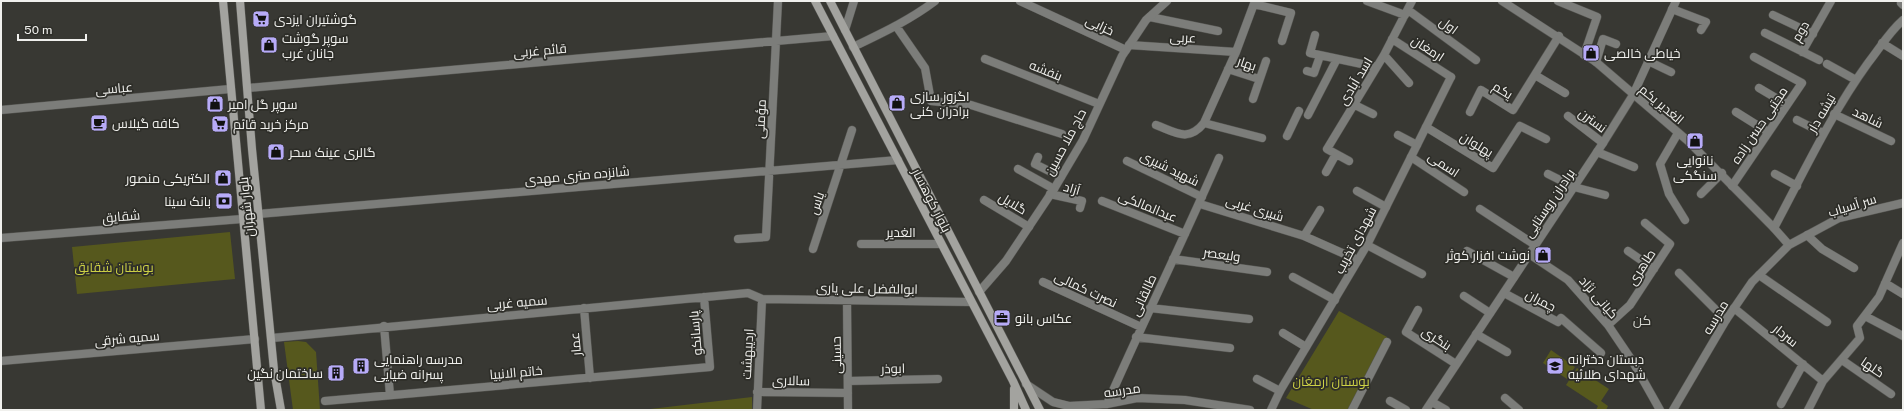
<svg xmlns="http://www.w3.org/2000/svg" width="1904" height="411" font-family="'Public Sans',Cairo,sans-serif">
	<style>
		.green { fill: #56581d }
		.lines { fill: none; stroke-linecap: round; stroke-linejoin: round }
		.minor-casing { stroke: #555551; stroke-width: 9 }
		.tertiary-casing { stroke: #555551; stroke-width: 9 }
		.secondary-casing { stroke: #555551; stroke-width: 9 }
		.minor { stroke: #7c7d7a; stroke-width: 8 }
		.tertiary { stroke: #7c7d7a; stroke-width: 8 }
		.secondary { stroke: #a3a39f; stroke-width: 8 }
		.labels { text-anchor: middle; stroke-width: 3.5; stroke-linejoin: round; paint-order: stroke }
		.poi-label { font-size: 13px; fill: #f0f0ed; stroke: #2e2e29; text-anchor: start }
		.street-label { font-size: 13px; fill: #f0f0ed; stroke: #2e2e29 }
		.park-label { font-size: 13px; fill: #cdd145; stroke: #2e2e29 }
		.neighbourhood-label { font-size: 14px; fill: #d3d4ce; stroke: #2e2e29 }
	</style>
	<rect width="100%" height="100%" fill="#383833"/>
	<path class="green" d="M230,232L235,279L77,294L72,247Z
		M1339,311L1387,337L1348,410H1314L1286,398Z
		M298,341L306,342L316,352L320,410H293L284,342Z
		M1551,350L1575,367L1567,379L1543,363Z
		M1577,368L1609,389L1601,401L1608,406L1606,410H1596L1598,406L1566,385Z
		M752,397V410H642Z"/>
	<g class="lines">
		<g class="minor-casing">
			<path id="minor" d="M1020,1L1126,50
				M1367,1L1405,15
				M1558,1L1597,17L1584,55
				M1901,3L1903,5
				M1254,4L1291,13L1282,41
				M1672,9L1706,22L1701,30
				M1408,10L1476,60
				M1773,15L1813,34
				M1150,17L1218,31
				M896,26L925,68L931,101L971,105L1062,134
				M845,30L854,1
				M1765,33L1819,60
				M1315,35L1310,53L1376,67
				M1392,39L1451,77
				M1882,43L1903,56
				M1129,45L1236,52
				M853,47C882,33 910,20 935,1
				M1802,52L1831,1
				M1384,55L1409,83
				M985,59L1099,104
				M1648,61L1671,72
				M1596,62L1603,39L1616,44
				M1827,64L1856,80
				M1228,69L1259,79
				M1307,71L1314,73L1320,56
				M1535,75L1565,93
				M248,88L833,36
				M1759,88L1786,104
				M1253,99L1266,61
				M1355,105L1373,114
				M1,110L230,89
				M1470,112L1481,90L1513,110L1559,36
				M1736,112L1768,132
				M1834,114L1891,141
				M1308,115L1337,59
				M1568,116L1603,143
				M1797,120L1823,133
				M1204,123L1262,138
				M1156,125C1175,132 1188,143 1204,123L1236,52L1255,1
				M1426,127L1493,168L1520,126L1546,139
				M1678,133L1660,164L1669,194L1685,220
				M1398,135L1417,145
				M1287,136L1299,111
				M1597,152L1634,167
				M1038,157L1035,164L1061,177
				M1411,157L1464,192
				M1127,161L1202,197
				M1349,161L1327,149L1384,55L1412,1
				M1018,169L1054,189
				M1326,172L1336,154
				M1548,174L1574,187L1605,195
				M1775,174L1797,186
				M1732,186L1802,83L1754,57
				M1357,191L1386,207
				M1050,194L1082,201L1080,208
				M1701,194L1722,173
				M984,200L1029,227
				M1102,201L1185,234
				M1200,204L1304,236L1358,260
				M1480,209L1535,245
				M258,214L898,160
				M1774,228C1804,172 1831,114 1868,63C1880,48 1889,32 1903,20
				M1807,235L1822,249L1854,268
				M1304,236L1320,210
				M1,238L242,219
				M738,239L766,237L778,1
				M861,244H941
				M1367,245L1422,274
				M813,249L852,130
				M1467,251L1514,277
				M1628,251L1654,269
				M1529,254L1568,280L1608,325L1633,362L1660,410
				M1173,259L1267,272
				M1679,273L1726,320
				M1759,275L1827,322
				M1293,277L1335,300
				M1043,282L1141,327
				M1885,283L1903,294
				M1504,293L1558,322L1561,318L1601,353
				M1464,296L1490,313
				M847,300L848,410
				M584,308L590,378
				M1150,308L1249,319
				M1734,308L1823,381
				M1418,310L1406,332L1456,364
				M1865,316L1903,336
				M1608,325L1630,305L1670,244L1645,223
				M384,326L390,395
				M1283,333L1306,347
				M1476,334L1507,352
				M1136,337L1230,348
				M272,338L748,293L762,299L971,302
				M1842,360L1891,394
				M1,361L255,339
				M1257,379L1280,391
				M848,381L938,379
				M1026,384L1053,402L1069,406L1107,404L1137,398L1185,400L1250,410
				M757,392L848,393
				M1505,398L1519,410
				M325,401L710,367L704,297
				M1390,401L1406,410
				M1432,402L1446,410
				M1107,404C1143,322 1183,241 1219,158
				M1781,404L1803,364
				M757,410L762,299
				M1352,410L1387,342
				M1808,410L1823,381L1860,338L1857,326L1879,297L1903,243"/>
		</g>
		<g class="tertiary-casing">
			<path id="tertiary" d="M1502,1L1596,62L1688,141L1774,228L1789,245
				M979,292L1006,261L1054,189L1083,140L1122,56L1146,20L1167,1
				M1271,410L1280,391L1367,245L1451,77
				M1426,410L1603,143L1633,95L1676,1
				M1673,410L1726,320L1752,282L1789,245L1839,218L1903,203"/>
		</g>
		<g class="secondary-casing">
			<path id="secondary" d="M223,1L261,410
				M240,1L252,149L274,370L281,410
				M815,1L1013,381L1026,410
				M830,1L1040,410
				M1014,389V410"/>
		</g>
		<use href="#minor" class="minor"/>
		<use href="#tertiary" class="tertiary"/>
		<use href="#secondary" class="secondary"/>
	</g>
	<defs>
		<g id="supermarket-square" transform="scale(0.9)"><rect x="-9" y="-9" width="18" height="18" rx="4" fill="#b7abf8" stroke="#2e2e29"/><path d="M-6-5.5h2.5l.6 2H6L4.5 2H-2.5L-4.4-4H-6ZM-1.5 3.2a1.3 1.3 0 1 0 .1 0ZM3 3.2a1.3 1.3 0 1 0 .1 0Z" fill="#111"/></g>
		<g id="shop-square" transform="scale(0.9)"><rect x="-9" y="-9" width="18" height="18" rx="4" fill="#b7abf8" stroke="#2e2e29"/><path d="M-5-2.5h2.3a2.7 3.5 0 0 1 5.4 0H5L5.5 6h-11ZM-1.5-2.5h3a1.5 2.3 0 0 0-3 0Z" fill="#111"/></g>
		<g id="cafe-square" transform="scale(0.9)"><rect x="-9" y="-9" width="18" height="18" rx="4" fill="#b7abf8" stroke="#2e2e29"/><path d="M-5.5-4.5H6V0H3Q3 3.5 0 3.5H-2.5Q-5.5 3.5-5.5 0ZM3-3.2v2h1.7v-2ZM-6 4.5H4V6H-6Z" fill="#111"/></g>
		<g id="bank-square" transform="scale(0.9)"><rect x="-9" y="-9" width="18" height="18" rx="4" fill="#b7abf8" stroke="#2e2e29"/><path d="M-6-4H6V4H-6ZM0-2.3a2.3 2.3 0 1 0 0 4.6a2.3 2.3 0 1 0 0-4.6Z" fill="#111"/></g>
		<g id="office-square" transform="scale(0.9)"><rect x="-9" y="-9" width="18" height="18" rx="4" fill="#b7abf8" stroke="#2e2e29"/><path d="M-6-3h4V-5.5h4V-3h4V5H-6ZM-1-4.5V-3h2v-1.5ZM-6 0V1H6V0Z" fill="#111"/></g>
		<g id="building-square" transform="scale(0.9)"><rect x="-9" y="-9" width="18" height="18" rx="4" fill="#b7abf8" stroke="#2e2e29"/><path d="M-4-6H4V6H1V3H-1V6H-4ZM-2.5-4.3h1.7v1.8h-1.7ZM.8-4.3h1.7v1.8H.8ZM-2.5-1h1.7V.8h-1.7ZM.8-1h1.7V.8H.8Z" fill="#111"/></g>
		<g id="school-square" transform="scale(0.9)"><rect x="-9" y="-9" width="18" height="18" rx="4" fill="#b7abf8" stroke="#2e2e29"/><path d="M0-5L7-2L0 1L-7-2ZM-4 1L0 2.5L4 1V4Q0 6-4 4Z" fill="#111"/></g>
	</defs>
	<g fill-rule="evenodd">
		<use href="#supermarket-square" x="261" y="19"/>
		<use href="#shop-square" x="269" y="45"/>
		<use href="#shop-square" x="1591" y="53"/>
		<use href="#shop-square" x="897" y="103"/>
		<use href="#shop-square" x="215" y="104"/>
		<use href="#cafe-square" x="99" y="123"/>
		<use href="#supermarket-square" x="220" y="124"/>
		<use href="#shop-square" x="1695" y="141"/>
		<use href="#shop-square" x="276" y="152"/>
		<use href="#shop-square" x="223" y="178"/>
		<use href="#bank-square" x="224" y="201"/>
		<use href="#shop-square" x="1543" y="255"/>
		<use href="#office-square" x="1002" y="318"/>
		<use href="#building-square" x="361" y="366"/>
		<use href="#school-square" x="1555" y="366"/>
		<use href="#building-square" x="336" y="373"/>
	</g>
	<g class="labels">
		<g class="poi-label">
			<text x="274" y="24">گوشتیران ایزدی</text>
			<text x="282" y="43">سوپر گوشت<tspan x="282" dy="15">جانان غرب</tspan></text>
			<text x="1604" y="58">خیاطی خالصی</text>
			<text x="910" y="101">اگزوز سازی<tspan x="910" dy="15">برادران کنی</tspan></text>
			<text x="228" y="109">سوپر گل امیر</text>
			<text x="112" y="128">کافه گیلاس</text>
			<text x="233" y="129">مرکز خرید قائم</text>
			<text x="289" y="157">گالری عینک سحر</text>
			<text x="1695" y="165" text-anchor="middle">نانوایی<tspan x="1695" dy="15">سنگکی</tspan></text>
			<text x="210" y="183" text-anchor="end">الکتریکی منصور</text>
			<text x="211" y="206" text-anchor="end">بانک سینا</text>
			<text x="1530" y="260" text-anchor="end">نوشت افزار کوثر</text>
			<text x="1015" y="323">عکاس بانو</text>
			<text x="374" y="364">مدرسه راهنمایی<tspan x="374" dy="15">پسرانه ضیایی</tspan></text>
			<text x="1568" y="364">دبستان دخترانه<tspan x="1568" dy="15">شهدای طلائیه</tspan></text>
			<text x="323" y="378" text-anchor="end">ساختمان نگین</text>
		</g>
		<g class="street-label">
			<text transform="translate(1100 25) rotate(25)" y="5">خزایی</text>
			<text transform="translate(1449 25) rotate(36)" y="5">اول</text>
			<text transform="translate(1800 31) rotate(-60)" y="5">دوم</text>
			<text transform="translate(1183 37) rotate(3)" y="5">عربی</text>
			<text transform="translate(1428 48) rotate(33)" y="5">ارمغان</text>
			<text transform="translate(540 50) rotate(-5)" y="5">قائم غربی</text>
			<text transform="translate(1247 63) rotate(19)" y="5">بهار</text>
			<text transform="translate(1046 70) rotate(22)" y="5">بنفشه</text>
			<text transform="translate(1355 81) rotate(-59)" y="5">اسد آبادی</text>
			<text transform="translate(114 88) rotate(-5)" y="5">عباسی</text>
			<text transform="translate(1503 90) rotate(32)" y="5">یکم</text>
			<text transform="translate(1662 104) rotate(40)" y="5">الغدیر یکم</text>
			<text transform="translate(1821 113) rotate(-60)" y="5">تیشه دار</text>
			<text transform="translate(1868 117) rotate(26)" y="5">شاهد</text>
			<text transform="translate(760 119) rotate(-87)" y="5">مؤمنی</text>
			<text transform="translate(1593 120) rotate(37)" y="5">نسترن</text>
			<text transform="translate(1759 125) rotate(-56)" y="5">مجتبی حسن زاده</text>
			<text transform="translate(1065 142) rotate(-62)" y="5">حاج ملا حسین</text>
			<text transform="translate(1477 144) rotate(31)" y="5">پهلوان</text>
			<text transform="translate(1444 164) rotate(34)" y="5">اسمی</text>
			<text transform="translate(1170 168) rotate(26)" y="5">شهید شیری</text>
			<text transform="translate(577 175) rotate(-5)" y="5">شانزده متری مهدی</text>
			<text transform="translate(1072 188) rotate(16)" y="5">آزاد</text>
			<text transform="translate(932 200) rotate(63)" y="5">بلوار کوهسار</text>
			<text transform="translate(816 203) rotate(-71)" y="5">یاس</text>
			<text transform="translate(1013 203) rotate(31)" y="5">گلایل</text>
			<text transform="translate(1549 203) rotate(-56)" y="5">برادران روستایی</text>
			<text transform="translate(1852 205) rotate(-17)" y="5">سر آسیاب</text>
			<text transform="translate(1148 206) rotate(22)" y="5">عبدالمالکی</text>
			<text transform="translate(246 207) rotate(-96)" y="5">بلوار شهران</text>
			<text transform="translate(1255 208) rotate(17)" y="5">شیری غربی</text>
			<text transform="translate(121 216) rotate(-5)" y="5">شقایق</text>
			<text x="901" y="237">الغدیر</text>
			<text transform="translate(1355 240) rotate(-62)" y="5">شهدای تخریب</text>
			<text transform="translate(1222 254) rotate(8)" y="5">ولیعصر</text>
			<text transform="translate(1641 267) rotate(-57)" y="5">طاهری</text>
			<text transform="translate(867 288) rotate(1)" y="5">ابوالفضل علی یاری</text>
			<text transform="translate(1086 289) rotate(25)" y="5">نصرت کمالی</text>
			<text transform="translate(1143 295) rotate(-65)" y="5">طالقانی</text>
			<text transform="translate(1599 297) rotate(49)" y="5">کیانی نژاد</text>
			<text transform="translate(1541 300) rotate(28)" y="5">چمران</text>
			<text transform="translate(517 302) rotate(-5)" y="5">سمیه غربی</text>
			<text transform="translate(1715 317) rotate(-59)" y="5">مدرسه</text>
			<text transform="translate(695 333) rotate(-95)" y="5">پارسانکو</text>
			<text transform="translate(1786 335) rotate(39)" y="5">سردار</text>
			<text transform="translate(127 338) rotate(-5)" y="5">سمیه شرقی</text>
			<text transform="translate(1437 338) rotate(33)" y="5">بنگری</text>
			<text transform="translate(575 344) rotate(-95)" y="5">عمار</text>
			<text transform="translate(747 354) rotate(-87)" y="5">اردیبهشت</text>
			<text transform="translate(836 355) rotate(-91)" y="5">حسینی</text>
			<text transform="translate(1873 367) rotate(34)" y="5">گلها</text>
			<text transform="translate(893 368) rotate(-1)" y="5">ابوذر</text>
			<text transform="translate(516 372) rotate(-5)" y="5">خاتم الانبیا</text>
			<text transform="translate(791 380) rotate(1)" y="5">سالاری</text>
			<text transform="translate(1122 390) rotate(-8)" y="5">مدرسه</text>
		</g>
		<g class="park-label">
			<text x="114" y="272">بوستان شقایق</text>
			<text x="1331" y="386">بوستان ارمغان</text>
		</g>
		<g class="neighbourhood-label">
			<text x="1642" y="325">کن</text>
		</g>
	</g>
	<rect width="1904" height="411" fill="none" stroke="#f0f0ed" stroke-width="4"/>
	<path d="M18 34v6h68v-6" fill="none" stroke="#f0f0ed" stroke-width="2"/>
	<text x="24" y="34" font-size="12" fill="#f0f0ed" stroke="#2e2e29" stroke-width="3" paint-order="stroke">50 m</text>
</svg>
